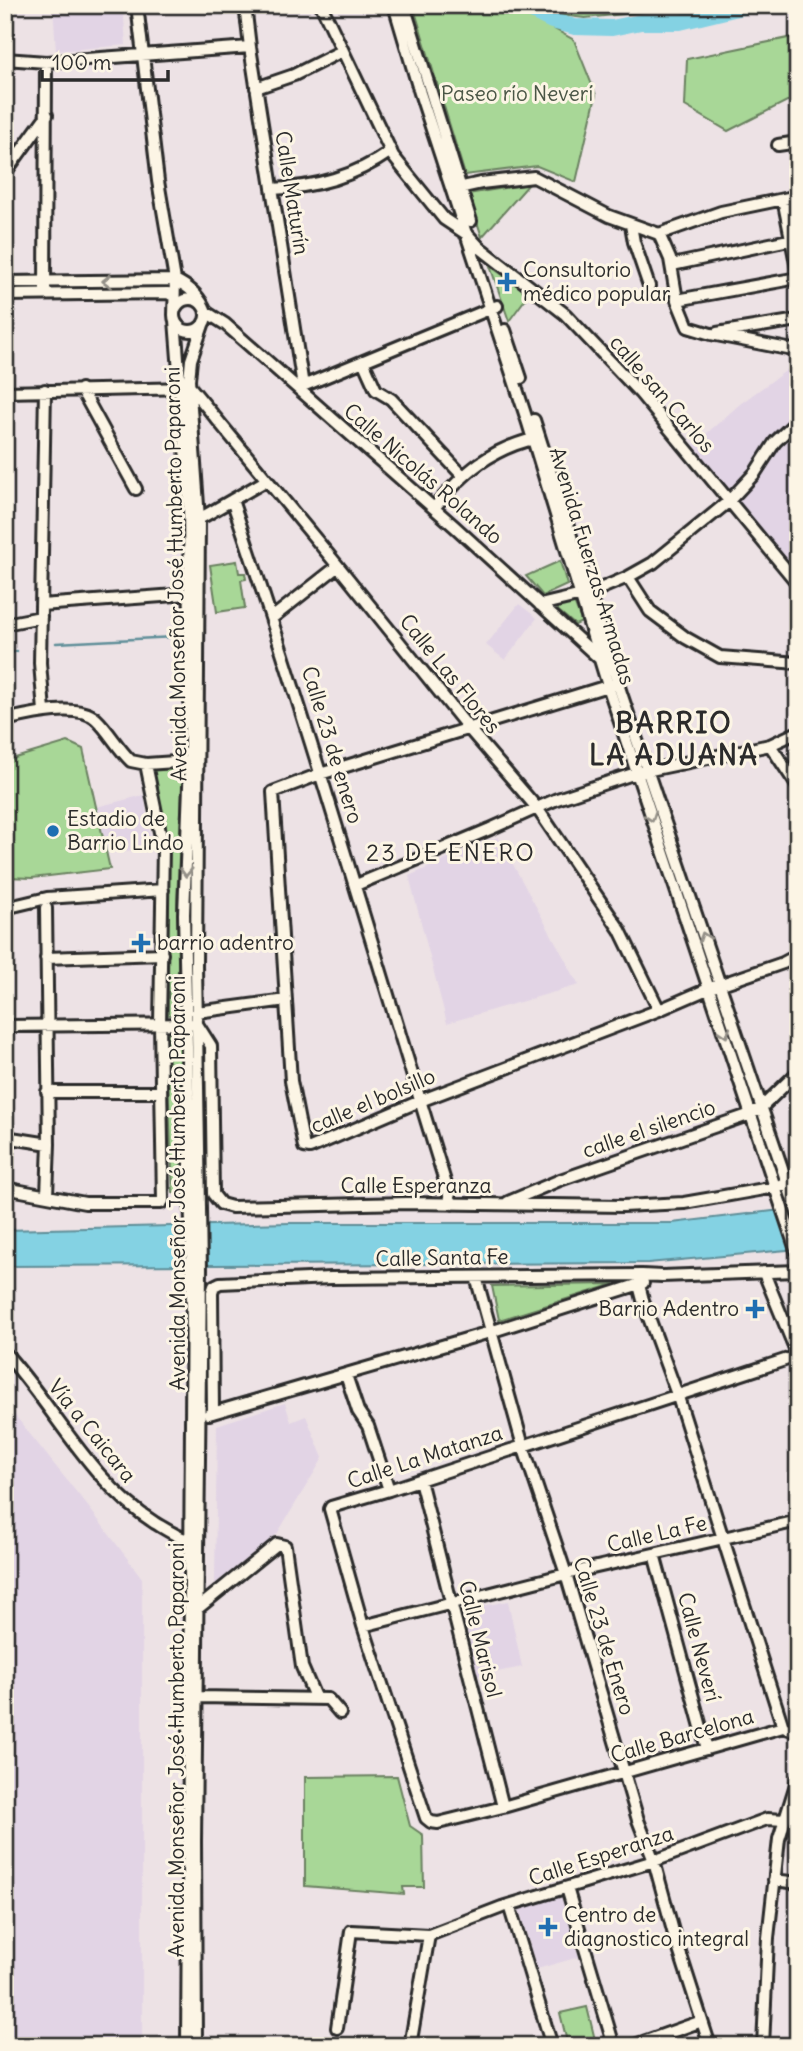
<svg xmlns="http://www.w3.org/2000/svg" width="803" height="2051" font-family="Delius,sans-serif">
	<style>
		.built { fill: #e2d4e5 }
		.green { fill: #a8d797; stroke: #6a8161; stroke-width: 2 }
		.water { fill: #84d2e3; stroke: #608f99; stroke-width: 2 }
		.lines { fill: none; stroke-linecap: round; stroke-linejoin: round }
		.stream { stroke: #608f99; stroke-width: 2.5 }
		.river { stroke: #84d2e3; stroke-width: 16 }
		.minor-casing { stroke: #2b2b2b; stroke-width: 16 }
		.minor { stroke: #fcf5e5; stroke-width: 10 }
		.oneway { stroke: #949088 }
		.poi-dot { fill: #1f6fb2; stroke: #fcf5e5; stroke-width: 2.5 }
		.labels { text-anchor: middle; stroke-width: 6; stroke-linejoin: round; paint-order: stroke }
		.park-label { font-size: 21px; fill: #4a5646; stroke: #fcf5e5 }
		.street-label { font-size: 21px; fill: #2b2b2b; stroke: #fcf5e5 }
		.poi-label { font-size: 21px; fill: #2b2b2b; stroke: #fcf5e5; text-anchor: start }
		.quarter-label { font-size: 24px; letter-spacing: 2px; fill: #2b2b2b; stroke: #fcf5e5 }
		.district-label { font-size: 28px; font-weight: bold; letter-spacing: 2px; fill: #2b2b2b; stroke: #fcf5e5 }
	</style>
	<rect width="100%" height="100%" fill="#ede2e5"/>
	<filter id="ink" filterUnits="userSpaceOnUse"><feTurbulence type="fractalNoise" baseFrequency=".0143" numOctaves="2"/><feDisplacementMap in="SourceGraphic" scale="14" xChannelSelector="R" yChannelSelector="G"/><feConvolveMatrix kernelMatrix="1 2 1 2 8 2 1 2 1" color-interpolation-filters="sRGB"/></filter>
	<g filter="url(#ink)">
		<path class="built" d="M53,5H123L126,45L56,51Z
			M798,362V557L790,565L690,448L740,404Z
			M519,604L537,618L505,660L486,645Z
			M144,795L152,849L109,853L96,807Z
			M498,837L579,985L447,1023L409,876Z
			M5,1403L90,1509L142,1578V2046H5Z
			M285,1403L291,1422L306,1416L323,1458L277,1534L215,1584L217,1425Z
			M508,1601L522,1667L477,1676L463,1610Z
			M561,1897L579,1957L537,1969L519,1909Z"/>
		<path class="green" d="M413,5H521L522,11L574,40L596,95L576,182L537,166L465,175Z
			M542,5H712L585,18L553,14Z
			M798,36V101H787L728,131L685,106L687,59Z
			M529,184L482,237L468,194Z
			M490,266L529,294L509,321Z
			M237,561L239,573H245L246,579L241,580L245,608L217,612L210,565Z
			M560,561L567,585L543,596L526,576Z
			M573,600L582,622L575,625L554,607Z
			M68,742L83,749L110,869L32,878L6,877L5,761Z
			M183,768L177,902L179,1014L168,1015L169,850L154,770Z
			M180,1032L181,1195L173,1193L166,1033Z
			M615,1284L499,1320L492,1286Z
			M397,1776L410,1826L423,1835L424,1887H403L404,1894L305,1886V1777Z
			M587,2007L596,2044L568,2046L560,2013Z"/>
		<path class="water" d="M798,1208V1249L648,1263L5,1266V1230L290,1223H672Z"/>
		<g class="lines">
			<path class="stream" d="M56,643L175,637
				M5,655L17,651"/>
			<path class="river" d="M529,5L530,10L552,21L575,27L612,28L641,22H680L750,5"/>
			<g class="minor-casing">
				<path id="minor" d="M137,5L158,181L175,280L174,315
					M245,5L250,47L303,386
					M321,5L393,156L444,219L468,235L479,247L565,314L640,393L798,584
					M394,5L420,93L528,423L609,689L798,1256
					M404,5L471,221
					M5,59L46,62L250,47
					M256,88L294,75L342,51
					M778,145L798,142
					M5,173L47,115
					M272,189C316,187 354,177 391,151
					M454,189L481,183L534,177L609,216L659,234L670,259L677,300L688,327L711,334L798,351
					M783,199L798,273
					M631,225L634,242L649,286
					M659,234L721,212L798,196
					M672,265L798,238
					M5,282L175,280C189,287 197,294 204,307
					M45,294L46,62
					M5,295L168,293L173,296
					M174 315a16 16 0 1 1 32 0a16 16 0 1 1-32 0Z
					M677,300L798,278
					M206,312L225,324L454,526L601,660
					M175,320L189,499L190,646V761L184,914L192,1269L187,2046
					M505,330L521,378
					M717,333L798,320
					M363,361L376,390L391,399L463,476
					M298,388L497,306
					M81,389L136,489
					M5,392L191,388L338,566L470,730L537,808L620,930L659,1010
					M534,420L621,693L798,1215
					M232,500C311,733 379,969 452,1204
					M434,508C464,472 490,449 537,438
					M199,519L267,480
					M628,577L650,611L686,638L720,657L798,663
					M41,605L189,594
					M540,605L590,593L628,577L653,563L728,502L755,473L775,442L798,420
					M272,618L338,566
					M5,624L41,617
					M614,684L320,774L273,792L291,1081L304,1147L310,1148L420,1101L659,1010L710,988L783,963L798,955
					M44,711L40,663L45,390
					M5,720C27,715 77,702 96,719C109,731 118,749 131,761L146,764L190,761
					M770,745L798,787
					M356,885L490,829L557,799L636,773L770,745L798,732
					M5,908L47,898L163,890
					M46,908L49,1144L47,1195
					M46,958L162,954
					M197,1012L286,1000
					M5,1026L197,1024L211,1046L213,1194L221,1204L232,1207L407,1203L623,1206L684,1203L798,1183
					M47,1092H161
					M5,1137L49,1144
					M5,1188L85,1203H161L163,1201L160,1024L163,847L146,764
					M508,1202L560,1180L751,1114L762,1107L798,1072
					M476,1277L523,1446L566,1574L638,1820L654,1861L673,1931L710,2046
					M639,1285L644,1304L678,1397L783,1727L503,1807L438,1823L431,1822L426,1818L363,1626L330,1509L331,1507L389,1490L794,1357L796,1351L764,1273
					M5,1353C56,1409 89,1481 155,1523C167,1530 180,1539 194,1541
					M346,1375L358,1411L368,1426L389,1490
					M213,1413L212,1292L214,1286L220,1283L331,1278L642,1275L662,1276L798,1271
					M209,1414L490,1332L643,1283
					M420,1480L503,1807
					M654,1554L707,1749
					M197,1609L277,1544L285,1546L302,1667L315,1697
					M363,1626L566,1574L798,1521
					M197,1697L328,1699L340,1713
					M783,1727L798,1732
					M774,1880L798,1883
					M567,1888L614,2046
					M509,1905L552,2046
					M337,2028L351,1931L429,1935L502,1907L654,1861L767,1819L785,1820
					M196,2046L195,1841L201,1269L196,966L199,519L189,380L191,360L204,322
					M410,2046L429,1935
					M632,2046L702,2021
					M763,2046L768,1938L779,1839L798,1778"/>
			</g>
			<use href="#minor" class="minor"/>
		</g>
		<defs><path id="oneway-chevron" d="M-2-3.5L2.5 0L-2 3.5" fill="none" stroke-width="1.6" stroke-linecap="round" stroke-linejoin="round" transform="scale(1.75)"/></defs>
		<g class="oneway">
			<use href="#oneway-chevron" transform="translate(107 281) rotate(179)"/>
			<use href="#oneway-chevron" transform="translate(651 817) rotate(71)"/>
			<use href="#oneway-chevron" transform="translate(186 872) rotate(92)"/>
			<use href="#oneway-chevron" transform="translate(704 937) rotate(-109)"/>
			<use href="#oneway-chevron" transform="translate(725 1033) rotate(72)"/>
		</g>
	</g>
	<g class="poi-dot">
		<path d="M503.5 271.5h7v7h7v7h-7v7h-7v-7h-7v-7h7z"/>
		<circle cx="53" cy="831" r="7"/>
		<path d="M137.5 932.5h7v7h7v7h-7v7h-7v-7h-7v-7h7z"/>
		<path d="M751.5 1298.5h7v7h7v7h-7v7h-7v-7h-7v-7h7z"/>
		<path d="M544.5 1916.5h7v7h7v7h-7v7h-7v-7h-7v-7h7z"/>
	</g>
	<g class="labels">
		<g class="park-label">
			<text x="517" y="101">Paseo río Neverí</text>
		</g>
		<g class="street-label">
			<text transform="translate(292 193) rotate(81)" y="7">Calle Maturín</text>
			<text transform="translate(662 394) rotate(49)" y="7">calle san Carlos</text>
			<text transform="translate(423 474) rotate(41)" y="7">Calle Nicolás Rolando</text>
			<text transform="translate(592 566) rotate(73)" y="7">Avenida Fuerzas Armadas</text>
			<text transform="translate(176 574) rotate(-91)" y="7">Avenida Monseñor José Humberto Paparoni</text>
			<text transform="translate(450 674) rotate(51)" y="7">Calle Las Flores</text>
			<text transform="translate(332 745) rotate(73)" y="7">Calle 23 de enero</text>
			<text transform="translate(373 1101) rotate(-23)" y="7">calle el bolsillo</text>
			<text transform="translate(649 1129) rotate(-19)" y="7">calle el silencio</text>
			<text transform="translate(178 1183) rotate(-90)" y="7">Avenida Monseñor José Humberto Paparoni</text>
			<text x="416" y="1193">Calle Esperanza</text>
			<text transform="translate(442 1258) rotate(-1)" y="7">Calle Santa Fe</text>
			<text transform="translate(92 1431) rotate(51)" y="7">Vía a Caicara</text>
			<text transform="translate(425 1457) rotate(-18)" y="7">Calle La Matanza</text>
			<text transform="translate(657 1534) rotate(-13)" y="7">Calle La Fe</text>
			<text transform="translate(604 1636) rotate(73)" y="7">Calle 23 de Enero</text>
			<text transform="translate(480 1639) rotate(76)" y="7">Calle Marisol</text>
			<text transform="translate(699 1647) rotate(75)" y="7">Calle Neverí</text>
			<text transform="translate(682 1736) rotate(-16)" y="7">Calle Barcelona</text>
			<text transform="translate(177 1750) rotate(-90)" y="7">Avenida Monseñor José Humberto Paparoni</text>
			<text transform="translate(601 1856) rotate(-18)" y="7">Calle Esperanza</text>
		</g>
		<g class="poi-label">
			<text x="523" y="277">Consultorio<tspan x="523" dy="24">médico popular</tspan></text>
			<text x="67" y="826">Estadio de<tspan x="67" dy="24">Barrio Lindo</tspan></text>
			<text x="157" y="950">barrio adentro</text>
			<text x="739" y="1316" text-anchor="end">Barrio Adentro</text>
			<text x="564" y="1922">Centro de<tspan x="564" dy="24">diagnostico integral</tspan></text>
		</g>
		<g class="quarter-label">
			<text x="451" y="861">23 DE ENERO</text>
		</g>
		<g class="district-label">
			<text x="674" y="733">BARRIO<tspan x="674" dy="32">LA ADUANA</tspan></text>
		</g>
	</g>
	<rect width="803" height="2051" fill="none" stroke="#fcf5e5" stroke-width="28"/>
	<rect x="14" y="14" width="775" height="2023" fill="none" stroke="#2b2b2b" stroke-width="2.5" filter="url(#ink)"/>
	<path d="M42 70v10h126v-10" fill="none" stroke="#2b2b2b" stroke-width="3.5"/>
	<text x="52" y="70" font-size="21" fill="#2b2b2b" stroke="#fcf5e5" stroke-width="5" paint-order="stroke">100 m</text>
</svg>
